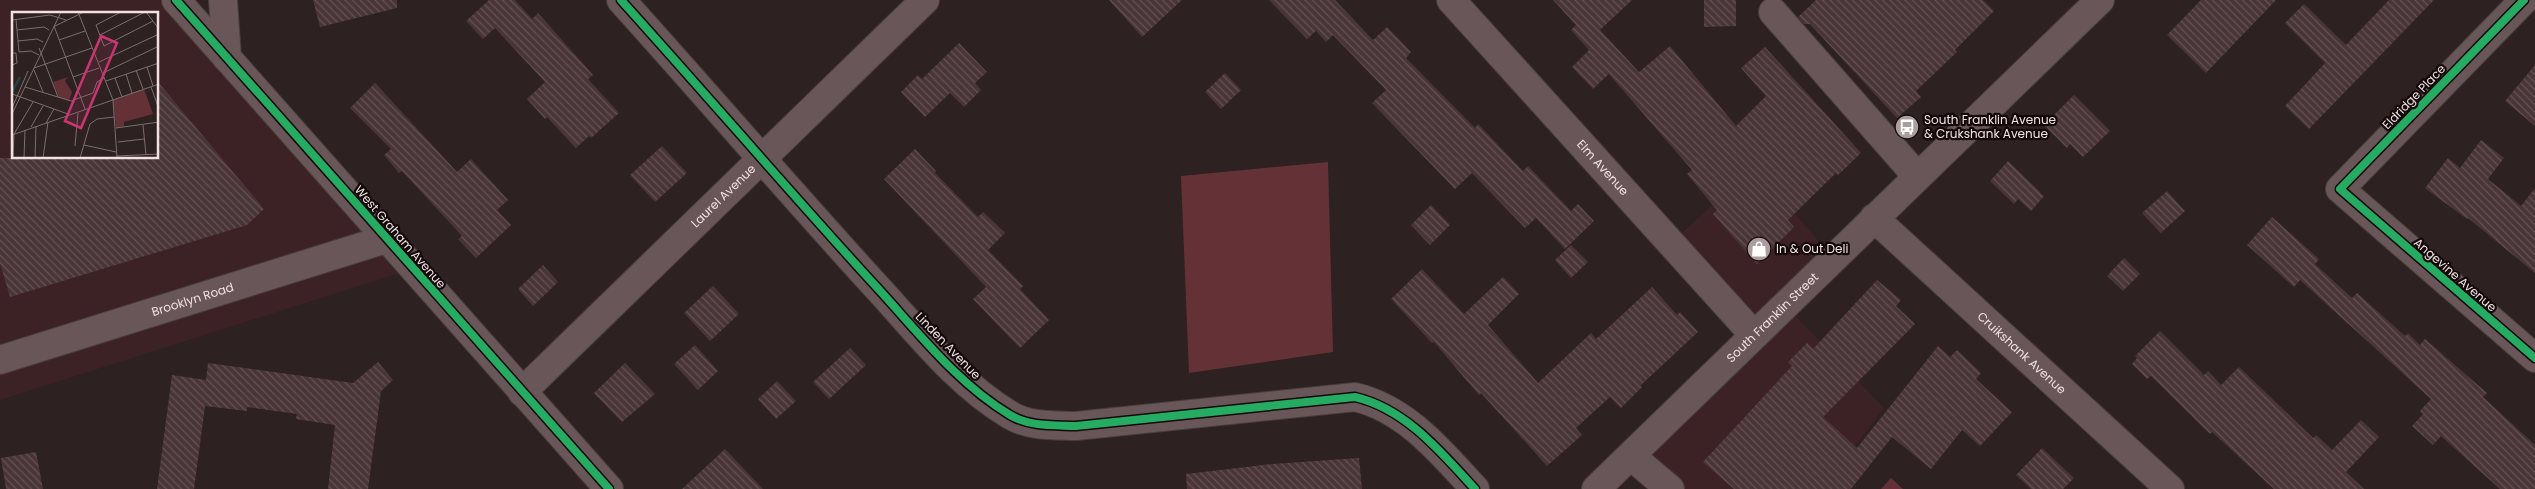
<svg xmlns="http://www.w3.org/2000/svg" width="2535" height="489" font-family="Poppins,sans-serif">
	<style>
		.built { fill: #3d2225; fill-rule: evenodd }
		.grass { fill: #643137 }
		.building { fill: url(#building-back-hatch) }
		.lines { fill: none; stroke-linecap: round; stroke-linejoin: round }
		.minor-casing { stroke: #483d3e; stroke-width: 30 }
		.major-casing { stroke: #483d3e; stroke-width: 30 }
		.minor { stroke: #685658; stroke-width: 28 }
		.major { stroke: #695658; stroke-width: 28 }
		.cycleway-casing { stroke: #13090a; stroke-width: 11 }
		.cycleway { stroke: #26ab63; stroke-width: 8 }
		.labels { text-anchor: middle; stroke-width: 4.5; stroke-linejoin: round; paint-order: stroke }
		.street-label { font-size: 12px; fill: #f1e1e1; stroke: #13090a }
		.poi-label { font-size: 12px; fill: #f1e1e1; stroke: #13090a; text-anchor: start }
		.inset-river { fill: none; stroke: #224443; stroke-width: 2.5 }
		.inset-road { fill: none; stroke: #7b6e6e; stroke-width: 1 }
		.view { fill: #c9366f; fill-opacity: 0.15; stroke: #c9366f; stroke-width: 2.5 }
		.inset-edge { fill: none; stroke: #f1e1e1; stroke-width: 2.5 }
	</style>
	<defs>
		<pattern id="building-back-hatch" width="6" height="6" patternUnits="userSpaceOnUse" patternTransform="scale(1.25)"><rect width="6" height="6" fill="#493537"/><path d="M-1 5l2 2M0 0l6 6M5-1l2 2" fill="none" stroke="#645254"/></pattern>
	</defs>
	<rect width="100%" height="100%" fill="#2d2122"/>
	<path class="built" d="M0,0H177L415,268L0,400ZM14,14H158V158H14Z
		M1754,166L1834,259L1786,306L1884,408L1859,441L1816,489H1673L1638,456L1754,340L1669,245Z"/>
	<path class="grass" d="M1328,162L1333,352L1189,373L1181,176Z
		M1891,478L1903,489H1881Z"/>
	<path class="building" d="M313,0H397V8L320,27Z
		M489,0H515L532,19L538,13L593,75L588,79L619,113L591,138L589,136L576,148L547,117L545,119L527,99L545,82L495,28L483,39L466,21Z
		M1109,0H1182L1142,37Z
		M1269,0H1335L1373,40L1387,27L1411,52L1406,58L1475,128L1478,124L1523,171L1528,166L1571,211L1578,204L1594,221L1565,249L1536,218L1525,228L1472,173L1455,189L1372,103L1386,90L1333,35L1326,42L1316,31L1307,39Z
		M1553,0H1632L1600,30L1639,72L1670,46L1736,126L1766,96L1741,68L1765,47L1861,153L1838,175L1836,173L1788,220L1794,227L1757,264L1713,214L1717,210L1687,174L1692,170L1609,74L1593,89L1572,67L1589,50L1571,30L1576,25Z
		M1704,0H1736V26L1704,27Z
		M1816,0H1983L1994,11L1955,50L1957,52L1916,91L1921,97L1897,118L1810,24H1804L1798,17Z
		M2201,0H2276L2206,73L2167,35Z
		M2389,0H2434L2309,129L2285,106L2325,63L2285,23L2304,4L2346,45Z
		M959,43L987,72L975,83L981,90L964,107L950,93L925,117L901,92L918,75L922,79Z
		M2535,65V126L2505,101Z
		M1225,73L1241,90L1221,109L1205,92Z
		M158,82L264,209L247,225L10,297L0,263V158H158Z
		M375,83L457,172L471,159L508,200L497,210L511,225L476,258L458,239L462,236L402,171L399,173L384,155L391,149L350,108Z
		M2074,95L2110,131L2083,157L2070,144L2067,148L2044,125Z
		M2481,140L2504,158L2488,179L2521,206L2535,188V273L2468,218L2467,219L2425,188L2448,158L2460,168Z
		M662,146L687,173L655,202L630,175Z
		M915,149L936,171L935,173L978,217L983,212L1005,233L988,250L1023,286L1020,289L1049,320L1020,348L973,299L986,287L884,179Z
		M2008,161L2044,196L2031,211L2018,199L2014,204L1990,181Z
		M2167,191L2185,211L2161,233L2142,213Z
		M1431,205L1450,225L1430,245L1411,225Z
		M2272,217L2319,259L2315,264L2352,298L2357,293L2405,336L2408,333L2420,345L2425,339L2487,393L2483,397L2535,445V489H2500L2441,436L2433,445L2412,426L2423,414L2420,411L2431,399L2300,280L2294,287L2247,245Z
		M1571,245L1588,262L1571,278L1555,260Z
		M2124,258L2140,274L2123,291L2107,276Z
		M543,265L558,282L533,306L518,289Z
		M1422,269L1464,314L1503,277L1519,294L1488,325L1538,383L1591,333L1596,339L1652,287L1677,315L1680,312L1698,332L1641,385L1642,387L1621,408L1610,397L1576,428L1582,435L1547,466L1481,393L1479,395L1434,342L1432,343L1391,299Z
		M1877,280L1901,300L1896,306L1915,324L1823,417L1857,448L1938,346L1950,357L1957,350L1981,373L1976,379L2012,412L1980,446L1962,430L1931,469L1892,437L1851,489H1734L1703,462L1792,366L1788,362L1807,343L1813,349Z
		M713,286L739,314L710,341L684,313Z
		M2160,331L2204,375L2208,371L2221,385L2239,367L2313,438L2316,435L2332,450L2361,420L2379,437L2346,472L2364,489H2274L2212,432L2210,434L2151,376L2147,379L2132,364L2137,358L2135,356Z
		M695,345L718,371L698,390L674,364Z
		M850,348L866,365L829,399L813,382Z
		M378,362L393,380L381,391L368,489H328L335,425L296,419L297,414L247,407V411L205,406L194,489H157L172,375L206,380L208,363L353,383Z
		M625,363L655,394L622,422L594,393Z
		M777,381L796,401L776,419L758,399Z
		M2042,448L2074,478L2063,489H2031L2016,475Z
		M725,449L763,489H682Z
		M36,452L43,489H6L1,458Z
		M1359,458L1362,489H1187L1186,474L1272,464Z"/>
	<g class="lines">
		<g class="minor-casing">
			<g id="minor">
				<path d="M176,0L609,489"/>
				<path d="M223,0L227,58"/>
				<path d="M621,0C705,93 787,189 872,282C915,328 955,382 1010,415C1030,427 1054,425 1076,426L1355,397C1406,409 1441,452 1475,489"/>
				<path id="s1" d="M1451,0L1754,335"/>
				<path d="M2524,0L2340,189L2535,358"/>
				<path d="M1773,12L1917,176"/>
				<path id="s2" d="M1874,218L2170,489"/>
				<path id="s3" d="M0,360L386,239"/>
				<path id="s4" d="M522,392L925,0"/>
				<path d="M1631,456L1670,489"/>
			</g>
		</g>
		<g class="major-casing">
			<g id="major">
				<path id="s5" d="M1596,489L2100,0"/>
			</g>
		</g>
		<use href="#minor" class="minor"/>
		<use href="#major" class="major"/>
		<g class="cycleway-casing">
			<path id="cycleway" d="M176,0L609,489
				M621,0C705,93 787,189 872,282C915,328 955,382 1010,415C1030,427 1054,425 1076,426L1355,397C1406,409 1441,452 1475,489
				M2524,0L2340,189L2535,358"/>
		</g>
		<use href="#cycleway" class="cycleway"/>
	</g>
	<defs>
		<g id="bus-disc" transform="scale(1.25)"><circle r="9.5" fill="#ac9e9e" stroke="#13090a"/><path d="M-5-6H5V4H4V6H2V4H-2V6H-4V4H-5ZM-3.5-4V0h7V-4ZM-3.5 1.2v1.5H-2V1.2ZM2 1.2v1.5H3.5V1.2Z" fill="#fff"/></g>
		<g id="shop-disc" transform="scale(1.25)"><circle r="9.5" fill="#ac9e9e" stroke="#13090a"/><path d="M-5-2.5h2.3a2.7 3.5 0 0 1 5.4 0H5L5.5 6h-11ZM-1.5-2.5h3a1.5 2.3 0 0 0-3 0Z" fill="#fff"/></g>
	</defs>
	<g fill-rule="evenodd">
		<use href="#bus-disc" x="1907" y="127"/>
		<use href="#shop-disc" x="1759" y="249"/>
	</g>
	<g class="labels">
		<g class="street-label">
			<text transform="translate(2414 97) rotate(-46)" y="4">Eldridge Place</text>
			<text dy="4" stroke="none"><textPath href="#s1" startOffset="226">Elm Avenue</textPath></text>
			<text dy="4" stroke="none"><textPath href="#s4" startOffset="281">Laurel Avenue</textPath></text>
			<text transform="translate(400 237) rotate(49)" y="4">West Graham Avenue</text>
			<text transform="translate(2455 275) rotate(41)" y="4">Angevine Avenue</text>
			<text dy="4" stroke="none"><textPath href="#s3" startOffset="202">Brooklyn Road</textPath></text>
			<text dy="4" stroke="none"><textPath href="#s5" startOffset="246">South Franklin Street</textPath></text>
			<text transform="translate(948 346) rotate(46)" y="4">Linden Avenue</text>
			<text dy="4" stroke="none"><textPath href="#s2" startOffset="200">Cruikshank Avenue</textPath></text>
		</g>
		<g class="poi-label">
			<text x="1924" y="124">South Franklin Avenue<tspan x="1924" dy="14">&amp; Crukshank Avenue</tspan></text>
			<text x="1776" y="253">In &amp; Out Deli</text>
		</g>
	</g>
	<g transform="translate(12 12)">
		<rect width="146" height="146" fill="#2d2122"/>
		<path d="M56,65L53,69L60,80L57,89L47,85L41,70ZM132,77L141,102L112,110V114L104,116L101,88Z" fill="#643137"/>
		<path class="inset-river" d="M0,80L8,65"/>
		<path class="inset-road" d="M66,0L101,88L105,146M109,0L84,13L92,34L141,9M134,0L147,17M4,7L7,40L19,39L27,43M0,8L38,3L54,8M42,14L73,97M43,14L72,0M5,18L32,15L37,18M88,23L133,0M47,28L73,19M6,29L25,27L31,30M27,36L46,85M0,41H4L5,51L0,53M87,50L147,22M135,55L141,74M22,56L80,36M22,58L31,80M124,58L131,77M91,61L147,34M114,62L120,81M61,65L87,56M103,66L110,85M94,69L147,51M13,75L59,89L81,81L85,70L92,66M139,75L147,97M0,82L56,102M0,96L16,59M0,102L49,0M34,111L42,97M131,113L134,143M19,115L31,94M104,116L147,110M0,123L147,72M106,130L132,127M72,133L104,140M63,134L66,101M105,144L147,142M1,146L2,122L21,90M12,146L13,118M23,146L24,114M31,146L36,110M68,146L78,112L85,107L102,105"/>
		<path class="view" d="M89,24L105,31L69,116L53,109Z"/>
		<rect width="146" height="146" class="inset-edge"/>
	</g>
</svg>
